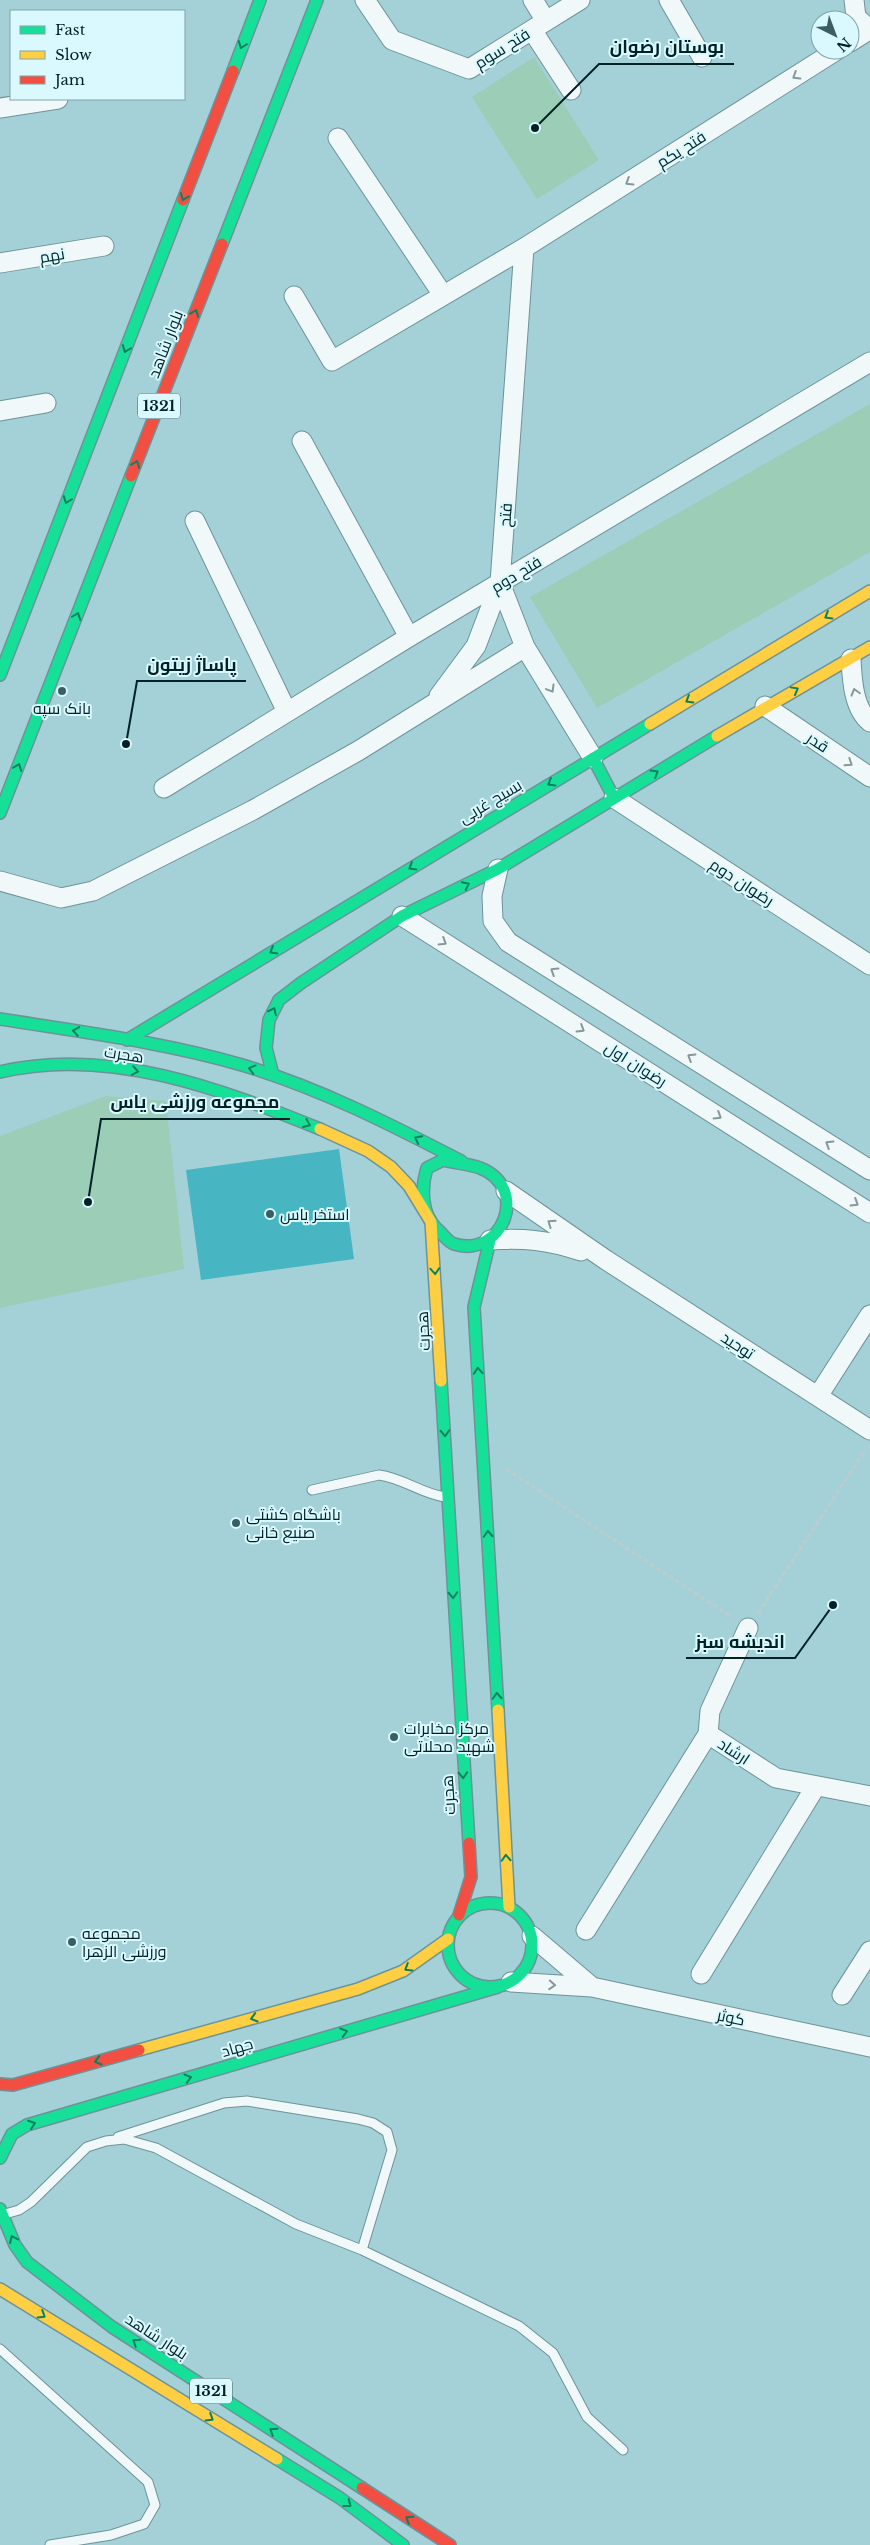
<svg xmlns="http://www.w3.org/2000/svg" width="870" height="2545" font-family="'Libre Baskerville',Cairo,serif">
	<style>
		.green { fill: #9ccdb7 }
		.water { fill: #48b5c2 }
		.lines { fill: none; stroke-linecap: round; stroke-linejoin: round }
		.lane-casing { stroke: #6d9398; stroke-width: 11 }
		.street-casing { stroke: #6d9398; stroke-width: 21 }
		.fast-casing { stroke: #6d9398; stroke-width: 14 }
		.slow-casing { stroke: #6d9398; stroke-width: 14 }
		.jam-casing { stroke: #6d9398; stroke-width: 14 }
		.path { stroke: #bdccce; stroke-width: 3; stroke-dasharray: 5 2.5; stroke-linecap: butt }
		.lane { stroke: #f1f8f9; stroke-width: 9 }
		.street { stroke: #f1f8f9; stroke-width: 19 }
		.fast { stroke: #16e098; stroke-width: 11 }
		.slow { stroke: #ffcf43; stroke-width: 11 }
		.jam { stroke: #f24e42; stroke-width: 11 }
		.oneway { stroke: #0b8160 }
		.oneway2 { stroke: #85989a }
		.poi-dot { fill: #395f65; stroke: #d9f9fe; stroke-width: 2 }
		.labels { text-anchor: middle; stroke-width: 4; stroke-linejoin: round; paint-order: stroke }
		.shield { fill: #d9f9fe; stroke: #416268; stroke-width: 1 }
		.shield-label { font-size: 15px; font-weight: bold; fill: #002227 }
		.street-label { font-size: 16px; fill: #002227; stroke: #d9f9fe }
		.poi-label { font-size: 16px; fill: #002227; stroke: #d9f9fe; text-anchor: start }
		.leader { fill: none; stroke: #002227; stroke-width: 2 }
		.callout-dot { fill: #002227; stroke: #d9f9fe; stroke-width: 2 }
		.callout-label { font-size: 18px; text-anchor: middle; font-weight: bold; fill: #002227; stroke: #d9f9fe; stroke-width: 4; stroke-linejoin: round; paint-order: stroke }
	</style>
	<rect width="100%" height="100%" fill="#a3d1d7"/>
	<path class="green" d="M534,57L599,160L537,199L472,97Z
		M870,404V552L597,708L530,597Z
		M106,1096L166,1101L184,1269L0,1308V1136Z"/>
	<path class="water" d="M339,1149L354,1259L201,1280L186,1170Z"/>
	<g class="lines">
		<g class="lane-casing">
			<path id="lane" d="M312,1490L379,1475C403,1478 422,1494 445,1497
				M118,2137L224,2103L247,2101L358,2119L373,2123L387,2132L392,2150L362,2250
				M5,2214L19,2210L31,2202L87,2147L106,2141L124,2139L156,2148L296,2224L362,2250L519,2326L553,2353L587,2417L623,2450
				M0,2349L148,2482L155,2505L144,2524L111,2535L50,2545"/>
		</g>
		<g class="street-casing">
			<path id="street" d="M365,0L392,40L469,69L580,0
				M533,0L546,21
				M669,0L702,57
				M854,0L856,17L870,30
				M532,30L571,90
				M850,42L869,30
				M0,108L58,99
				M338,138L443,295
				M524,248L500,583L525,647L593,758
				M0,263L104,246
				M294,296L332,361L524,248L837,50
				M0,411L46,403
				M302,441L409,637
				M195,521L287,712
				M851,659C852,678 853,708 870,722
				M439,696L476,646L500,583
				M765,706L870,777
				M164,788L409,637L870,362
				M614,798L870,965
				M498,869L492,896L493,921L508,942L870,1170
				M0,881L61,898L93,891L253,810L358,751L525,647
				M402,916L870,1213
				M506,1191L606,1260L870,1430
				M490,1240C525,1238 547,1240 581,1251
				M818,1396L870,1315
				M708,1734L776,1778L870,1796
				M586,1930L708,1734L710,1711L748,1628
				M532,1936L592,1987
				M701,1974L816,1786
				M511,1982L592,1987L870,2047
				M842,1995L870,1951"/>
		</g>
		<g class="fast-casing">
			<path id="fast" d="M233,71L260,0
				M222,244L317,0
				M0,675L183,200
				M593,758L614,798
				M0,813L131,476
				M0,1019C81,1032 163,1042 242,1065C319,1088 390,1124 461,1161
				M127,1040L650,724
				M0,1072C108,1046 221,1089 320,1129
				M273,1075L266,1048L269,1020L279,1000L301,983L402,916L498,869L717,736
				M443,1160C455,1163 469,1164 480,1168C531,1188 502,1259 454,1244C448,1242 442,1233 437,1229C421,1214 421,1187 427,1168Z
				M490,1240L474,1307L498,1710
				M441,1381L469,1843
				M448 1945a42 42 0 1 1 84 0a42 42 0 1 1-84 0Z
				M0,2158L12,2134L27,2125L498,1987
				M0,2209L15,2245L27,2262L112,2327L362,2488
				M277,2459L340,2498L403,2545"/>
		</g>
		<g class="slow-casing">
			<path id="slow" d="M650,724L870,591
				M717,736L870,647
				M320,1129L368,1151L391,1167L409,1186L431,1222L441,1381
				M498,1710L509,1907
				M139,2050L358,1989L403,1971L448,1939
				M0,2289L277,2459"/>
		</g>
		<g class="jam-casing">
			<path id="jam" d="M183,200L233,71
				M131,476L222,244
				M459,1915L471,1877L469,1843
				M0,2084L13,2085L139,2050
				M362,2488L450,2545"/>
		</g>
		<path class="path" d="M506,1469L733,1618
			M758,1613L866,1449"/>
		<use href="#lane" class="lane"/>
		<use href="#street" class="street"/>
		<use href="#fast" class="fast"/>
		<use href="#slow" class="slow"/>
		<use href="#jam" class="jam"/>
	</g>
	<defs><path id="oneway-chevron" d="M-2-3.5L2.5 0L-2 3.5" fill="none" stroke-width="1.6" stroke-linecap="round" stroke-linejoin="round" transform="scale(1.25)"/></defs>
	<g class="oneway">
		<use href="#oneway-chevron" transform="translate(242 45) rotate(111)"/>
		<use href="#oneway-chevron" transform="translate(184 197) rotate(111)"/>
		<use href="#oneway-chevron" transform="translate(195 313) rotate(-69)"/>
		<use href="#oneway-chevron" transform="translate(126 349) rotate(111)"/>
		<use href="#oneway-chevron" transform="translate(136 464) rotate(-69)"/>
		<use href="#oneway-chevron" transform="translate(67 500) rotate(111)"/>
		<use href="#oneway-chevron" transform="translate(77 616) rotate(-69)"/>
		<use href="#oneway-chevron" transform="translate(828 616) rotate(149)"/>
		<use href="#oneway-chevron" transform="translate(795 690) rotate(-29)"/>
		<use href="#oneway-chevron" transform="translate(689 700) rotate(149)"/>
		<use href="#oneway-chevron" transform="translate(18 767) rotate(-69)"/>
		<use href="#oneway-chevron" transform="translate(655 773) rotate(-31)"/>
		<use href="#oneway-chevron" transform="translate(551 783) rotate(149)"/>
		<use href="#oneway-chevron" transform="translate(412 867) rotate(149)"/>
		<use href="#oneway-chevron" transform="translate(466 885) rotate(-26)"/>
		<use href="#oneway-chevron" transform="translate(273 951) rotate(149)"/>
		<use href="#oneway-chevron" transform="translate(273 1011) rotate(-64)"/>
		<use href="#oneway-chevron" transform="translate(76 1031) rotate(-171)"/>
		<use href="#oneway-chevron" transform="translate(252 1069) rotate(-165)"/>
		<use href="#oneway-chevron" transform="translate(135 1071) rotate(10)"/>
		<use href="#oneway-chevron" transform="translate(307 1124) rotate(23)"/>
		<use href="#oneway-chevron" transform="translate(418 1139) rotate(-153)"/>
		<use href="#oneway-chevron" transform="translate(435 1271) rotate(86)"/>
		<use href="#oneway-chevron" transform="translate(478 1371) rotate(-94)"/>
		<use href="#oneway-chevron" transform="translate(445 1433) rotate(87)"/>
		<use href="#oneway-chevron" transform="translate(488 1534) rotate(-93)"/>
		<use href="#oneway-chevron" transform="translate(453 1595) rotate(87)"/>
		<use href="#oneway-chevron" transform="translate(497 1696) rotate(-93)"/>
		<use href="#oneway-chevron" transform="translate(463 1775) rotate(87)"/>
		<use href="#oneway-chevron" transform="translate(506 1858) rotate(-93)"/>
		<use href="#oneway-chevron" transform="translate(408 1968) rotate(148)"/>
		<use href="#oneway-chevron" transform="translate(254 2018) rotate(164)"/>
		<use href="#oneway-chevron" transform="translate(344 2032) rotate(-16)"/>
		<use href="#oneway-chevron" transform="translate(98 2061) rotate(164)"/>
		<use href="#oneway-chevron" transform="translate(188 2078) rotate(-16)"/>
		<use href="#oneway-chevron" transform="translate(32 2124) rotate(-20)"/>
		<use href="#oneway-chevron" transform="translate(13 2239) rotate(-115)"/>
		<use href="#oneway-chevron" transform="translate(42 2315) rotate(32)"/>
		<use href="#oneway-chevron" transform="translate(136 2342) rotate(-147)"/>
		<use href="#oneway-chevron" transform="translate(210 2418) rotate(32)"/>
		<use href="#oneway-chevron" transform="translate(273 2431) rotate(-147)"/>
		<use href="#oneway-chevron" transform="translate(348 2504) rotate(37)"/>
		<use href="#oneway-chevron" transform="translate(409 2519) rotate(-147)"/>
	</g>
	<g class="oneway2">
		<use href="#oneway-chevron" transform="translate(796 76) rotate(148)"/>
		<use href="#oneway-chevron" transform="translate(629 182) rotate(148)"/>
		<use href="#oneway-chevron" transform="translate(551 689) rotate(59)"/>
		<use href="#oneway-chevron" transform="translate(855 692) rotate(-106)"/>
		<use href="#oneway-chevron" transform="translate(849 763) rotate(34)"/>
		<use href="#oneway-chevron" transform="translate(443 942) rotate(32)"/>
		<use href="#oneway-chevron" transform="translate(554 971) rotate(-148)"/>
		<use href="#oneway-chevron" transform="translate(581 1029) rotate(32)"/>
		<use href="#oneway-chevron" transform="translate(691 1057) rotate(-148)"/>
		<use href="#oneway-chevron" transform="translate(718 1116) rotate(32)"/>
		<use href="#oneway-chevron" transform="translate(829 1144) rotate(-148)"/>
		<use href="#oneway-chevron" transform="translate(855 1203) rotate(32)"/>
		<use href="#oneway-chevron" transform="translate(551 1223) rotate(-145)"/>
		<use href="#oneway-chevron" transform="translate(552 1985) rotate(4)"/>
	</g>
	<g class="poi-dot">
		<circle cx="62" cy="691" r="5"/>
		<circle cx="270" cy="1214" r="5"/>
		<circle cx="236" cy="1523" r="5"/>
		<circle cx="394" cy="1737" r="5"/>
		<circle cx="72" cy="1942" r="5"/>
	</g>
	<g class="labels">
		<g class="shield">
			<rect x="138" y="393.5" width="42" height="25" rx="4"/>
			<rect x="190" y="2378.5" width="42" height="25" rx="4"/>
		</g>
		<g class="shield-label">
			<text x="159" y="411">1321</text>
			<text x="211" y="2396">1321</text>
		</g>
		<g class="street-label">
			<text transform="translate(502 48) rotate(-32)" y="6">فتح سوم</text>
			<text transform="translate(681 149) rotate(-32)" y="6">فتح یکم</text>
			<text transform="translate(52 255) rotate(-9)" y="6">نهم</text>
			<text transform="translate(165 344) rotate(-69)" y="6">بلوار شاهد</text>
			<text transform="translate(505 515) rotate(-86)" y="6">فتح</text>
			<text transform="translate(516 574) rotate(-31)" y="6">فتح دوم</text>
			<text transform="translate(818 742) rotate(34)" y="6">قدر</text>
			<text transform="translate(490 801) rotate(-31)" y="6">بسیج غربی</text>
			<text transform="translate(742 882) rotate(33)" y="6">رضوان دوم</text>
			<text transform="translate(124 1054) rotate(9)" y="6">هجرت</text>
			<text transform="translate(636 1064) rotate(32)" y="6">رضوان اول</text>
			<text transform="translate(423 1331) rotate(-93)" y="6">هجرت</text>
			<text transform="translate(738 1345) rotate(33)" y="6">توحید</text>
			<text transform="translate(734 1751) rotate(33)" y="6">ارشاد</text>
			<text transform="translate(448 1795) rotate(-94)" y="6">هجرت</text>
			<text transform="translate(731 2017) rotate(12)" y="6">کوثر</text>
			<text transform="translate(237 2047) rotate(-16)" y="6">جهاد</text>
			<text transform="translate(157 2336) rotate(33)" y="6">بلوار شاهد</text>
		</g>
		<g class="poi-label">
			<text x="62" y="714" text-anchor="middle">بانک سپه</text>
			<text x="280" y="1220">استخر یاس</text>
			<text x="246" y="1520">باشگاه کشتی<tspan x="246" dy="18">صنیع خانی</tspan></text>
			<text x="404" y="1734">مرکز مخابرات<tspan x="404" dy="18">شهید محلاتی</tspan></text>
			<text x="82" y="1939">مجموعه<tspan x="82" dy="18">ورزشی الزهرا</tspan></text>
		</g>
	</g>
	<path class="leader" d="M535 128L599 64H734M126 744L137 681H246M88 1202L101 1119H290M833 1605L795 1658H686"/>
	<g class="callout-dot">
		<circle cx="535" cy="128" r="5"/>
		<circle cx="126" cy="744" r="5"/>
		<circle cx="88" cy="1202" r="5"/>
		<circle cx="833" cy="1605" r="5"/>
	</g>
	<g class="callout-label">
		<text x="667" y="53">بوستان رضوان</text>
		<text x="192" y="671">پاساژ زیتون</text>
		<text x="195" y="1108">مجموعه ورزشی یاس</text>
		<text x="740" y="1648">اندیشه سبز</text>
	</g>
	<rect x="10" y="10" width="175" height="90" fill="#d9f9fe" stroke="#82a3a8"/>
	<rect x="20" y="26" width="25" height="8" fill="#16e098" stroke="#82a3a8"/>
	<text x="55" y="35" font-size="15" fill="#002227">Fast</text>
	<rect x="20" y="51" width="25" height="8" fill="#ffcf43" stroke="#82a3a8"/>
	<text x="55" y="60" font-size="15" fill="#002227">Slow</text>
	<rect x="20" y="76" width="25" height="8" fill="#f24e42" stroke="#82a3a8"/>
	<text x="55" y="85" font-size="15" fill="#002227">Jam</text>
	<g transform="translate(835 35) rotate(138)"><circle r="24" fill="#d9f9fe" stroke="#82a3a8"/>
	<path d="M0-4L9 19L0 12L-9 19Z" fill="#395f65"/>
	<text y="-8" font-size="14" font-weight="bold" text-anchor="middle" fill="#002227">N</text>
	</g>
</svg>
